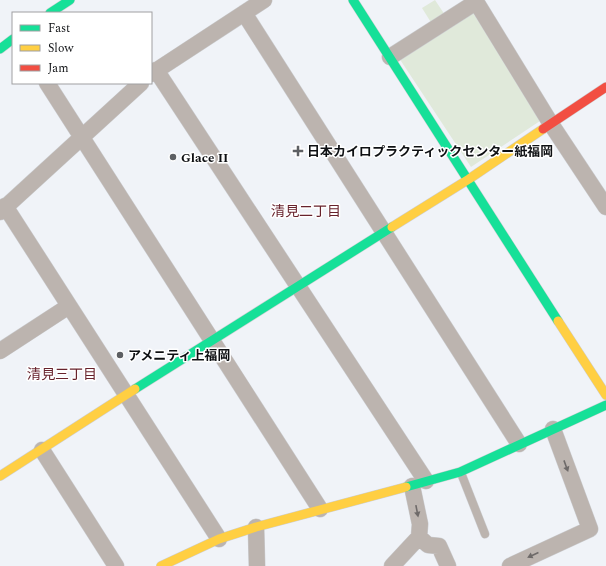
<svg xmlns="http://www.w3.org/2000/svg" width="606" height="566" font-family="Spectral,'Noto Sans JP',serif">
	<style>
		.green { fill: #e0e9da }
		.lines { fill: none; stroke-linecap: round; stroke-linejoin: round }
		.lane-casing { stroke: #cdcfd3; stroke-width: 9 }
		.street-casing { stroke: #cdcfd3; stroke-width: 17 }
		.fast-casing { stroke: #cdcfd3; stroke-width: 10 }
		.slow-casing { stroke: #cdcfd3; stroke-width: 10 }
		.jam-casing { stroke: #cdcfd3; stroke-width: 10 }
		.lane { stroke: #bcb4af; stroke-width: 8 }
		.street { stroke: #bcb4af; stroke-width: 16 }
		.fast { stroke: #16e098; stroke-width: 9 }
		.slow { stroke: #ffcf43; stroke-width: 9 }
		.jam { stroke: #f24e42; stroke-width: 9 }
		.oneway { fill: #6e6a69 }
		.poi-dot { fill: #5d5f63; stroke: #fff; stroke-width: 1.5 }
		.labels { text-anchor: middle; stroke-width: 3; stroke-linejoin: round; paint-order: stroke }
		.poi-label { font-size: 13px; font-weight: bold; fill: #0e1013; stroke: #fff; text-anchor: start }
		.neighbourhood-label { font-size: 14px; fill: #67222c; stroke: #fff }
	</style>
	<rect width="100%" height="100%" fill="#f0f3f8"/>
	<path class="green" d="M435,0L445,15L432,24L422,8Z
		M471,10L543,119L471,167L399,58Z"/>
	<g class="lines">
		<g class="lane-casing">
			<path id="lane" d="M461,473L485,534"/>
		</g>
		<g class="street-casing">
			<path id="street" d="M475,0L551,124L606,207
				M244,13L519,444
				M390,57L476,2
				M156,70L426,481
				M151,74L264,0
				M47,83L320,509
				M5,206L219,539
				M0,212L141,83
				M0,351L69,306
				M42,450L116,566
				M256,527L257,566
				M419,537L428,545L439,546L448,566
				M392,566L419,537L420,524L412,486
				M510,566L590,529L553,429"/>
		</g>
		<g class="fast-casing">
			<path id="fast" d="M353,0L558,321
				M50,13L70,0
				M0,49L13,39
				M135,389L392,227
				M406,487L460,472L606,405"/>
		</g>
		<g class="slow-casing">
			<path id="slow" d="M392,227L469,179L543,129
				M558,321L606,395
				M0,476L135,389
				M161,566L219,539L256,527L406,487"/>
		</g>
		<g class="jam-casing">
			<path id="jam" d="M543,129L606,87"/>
		</g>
		<use href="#lane" class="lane"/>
		<use href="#street" class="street"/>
		<use href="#fast" class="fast"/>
		<use href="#slow" class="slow"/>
		<use href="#jam" class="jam"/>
	</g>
	<defs><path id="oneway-solid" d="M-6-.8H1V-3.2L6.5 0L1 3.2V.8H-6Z"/></defs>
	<g class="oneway">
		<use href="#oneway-solid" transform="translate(566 466) rotate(70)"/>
		<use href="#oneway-solid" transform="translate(417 511) rotate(79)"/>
		<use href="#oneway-solid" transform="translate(533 555) rotate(155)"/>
	</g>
	<g class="poi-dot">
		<path d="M296 145h4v4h4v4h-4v4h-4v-4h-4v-4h4z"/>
		<circle cx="173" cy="157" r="4"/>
		<circle cx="120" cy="355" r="4"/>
	</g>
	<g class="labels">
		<g class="poi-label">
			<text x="307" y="156">日本カイロプラクティックセンター紙福岡</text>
			<text x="181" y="162">Glace II</text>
			<text x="128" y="360">アメニティ上福岡</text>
		</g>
		<g class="neighbourhood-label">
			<text x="306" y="216">清見二丁目</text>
			<text x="62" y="379">清見三丁目</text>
		</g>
	</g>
	<rect x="12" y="12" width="140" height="72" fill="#ffffff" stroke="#9f9fa1"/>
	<rect x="20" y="25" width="20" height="6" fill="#16e098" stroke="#9f9fa1"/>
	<text x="48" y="32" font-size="12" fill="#0e1013">Fast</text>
	<rect x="20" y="45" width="20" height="6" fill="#ffcf43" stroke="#9f9fa1"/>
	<text x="48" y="52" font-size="12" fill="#0e1013">Slow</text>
	<rect x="20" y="65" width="20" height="6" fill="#f24e42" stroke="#9f9fa1"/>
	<text x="48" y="72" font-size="12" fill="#0e1013">Jam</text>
</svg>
